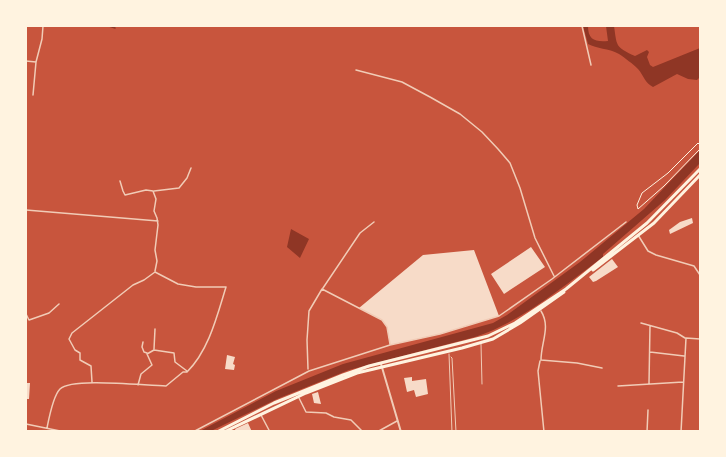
<svg xmlns="http://www.w3.org/2000/svg" width="726" height="457" font-family="Karla,sans-serif">
	<style>
		.water { fill: #8f3625 }
		.lines { fill: none; stroke-linecap: round; stroke-linejoin: round }
		.stream { stroke: #8f3625; stroke-width: 1.5 }
		.building { fill: #f7dbc8 }
		.path { stroke: #fff3e0; stroke-width: 1 }
		.service { stroke: #f1ccb7; stroke-width: 1 }
		.minor { stroke: #f1ccb7; stroke-width: 1.5 }
		.tertiary { stroke: #f1ccb7; stroke-width: 2 }
		.primary { stroke: #fff3e0; stroke-width: 3 }
	</style>
	<rect width="100%" height="100%" fill="#c8553d"/>
	<path class="water" d="M583,26H588C588,40 595,42 608,41L606,26H614C617,46 615,47 635,56L647,50L649,52L647,57L650,65L653,67L700,48V77L697,80L688,79L677,74L653,87C645,83 644,76 638,69C633,64 625,58 619,54C608,48 597,49 588,44Z
		M700,150V163L665,200L603,254V257C562,287 523,321 475,337L349,370L277,399L211,431L198,432L276,391L343,364L493,323L507,315L580,262L644,209Z
		M291,229L309,239L300,258L287,247Z"/>
	<g class="lines">
		<path class="stream" d="M109,26L115,28"/>
	</g>
	<path class="building" d="M692,218L693,223L670,234L669,230L680,222Z
		M531,247L545,267L504,294L491,274Z
		M474,250L499,316L440,334L390,345L387,327L382,320L359,308L423,255Z
		M612,259L618,267L596,281L593,282L589,277Z
		M227,355L235,357L233,364L235,365L234,370L225,369Z
		M412,377V381L426,379L428,394L416,397L414,390L407,392L404,378Z
		M26,383H30L29,399H26Z
		M318,392L321,404L314,403L312,394Z
		M248,423L252,432H236L235,429Z"/>
	<g class="lines">
		<path class="path" d="M700,145L698,143L668,173L642,193L637,205L638,209L664,186L700,149"/>
		<path class="service" d="M481,344L482,384
			M449,354L452,432
			M451,357L452,358L456,432"/>
		<path class="minor" d="M582,26L591,65
			M26,61L36,62
			M356,70L402,82L430,97L460,114L482,132L498,149L510,163L520,188L535,238L554,276
			M33,95L36,62L42,39L43,26
			M120,181L123,191L125,195L146,190L153,191L156,199L154,211L157,218L158,225L155,250L157,261L155,271
			M154,191L179,188L187,178L191,168
			M26,210L158,221
			M638,235L648,251L656,255L694,266L700,275
			M323,288L360,233L374,222
			M541,311C551,327 541,342 541,360L577,363L602,368
			M26,314L29,320L32,319L49,313L59,304
			M641,323L677,333L685,338
			M143,342L142,347L144,352L147,353
			M154,349L155,329
			M650,352L684,356
			M540,361L538,371L544,432
			M308,369L307,340L309,311L322,289L382,320L387,327L390,344
			M649,383L650,326
			M138,385L141,374L152,365L147,354L154,350L174,353L175,362L187,371
			M618,386L683,382
			M299,398L306,412L326,413L334,417L351,420L363,432
			M261,415L270,432
			M26,424L65,432
			M47,428C49,418 53,396 60,389C72,377 147,386 166,386L183,372H187C209,350 217,316 226,287H196L178,284L155,272L144,280L133,285L72,333L69,339L75,350L80,353V360L91,366L92,382
			M193,432L309,371L390,345L440,334L499,316L552,279L626,222
			M377,432L397,421
			M647,432L648,410
			M681,432L686,338L700,339"/>
		<path class="tertiary" d="M381,364L401,432"/>
		<path class="primary" d="M593,270L654,223L700,175
			M217,432L274,403L343,375L369,366L488,336L515,323L566,289L647,223L700,169
			M224,432L306,393L357,373L462,348L493,339L520,323L564,292"/>
	</g>
	<rect width="726" height="457" fill="none" stroke="#fff3e0" stroke-width="54"/>
</svg>
